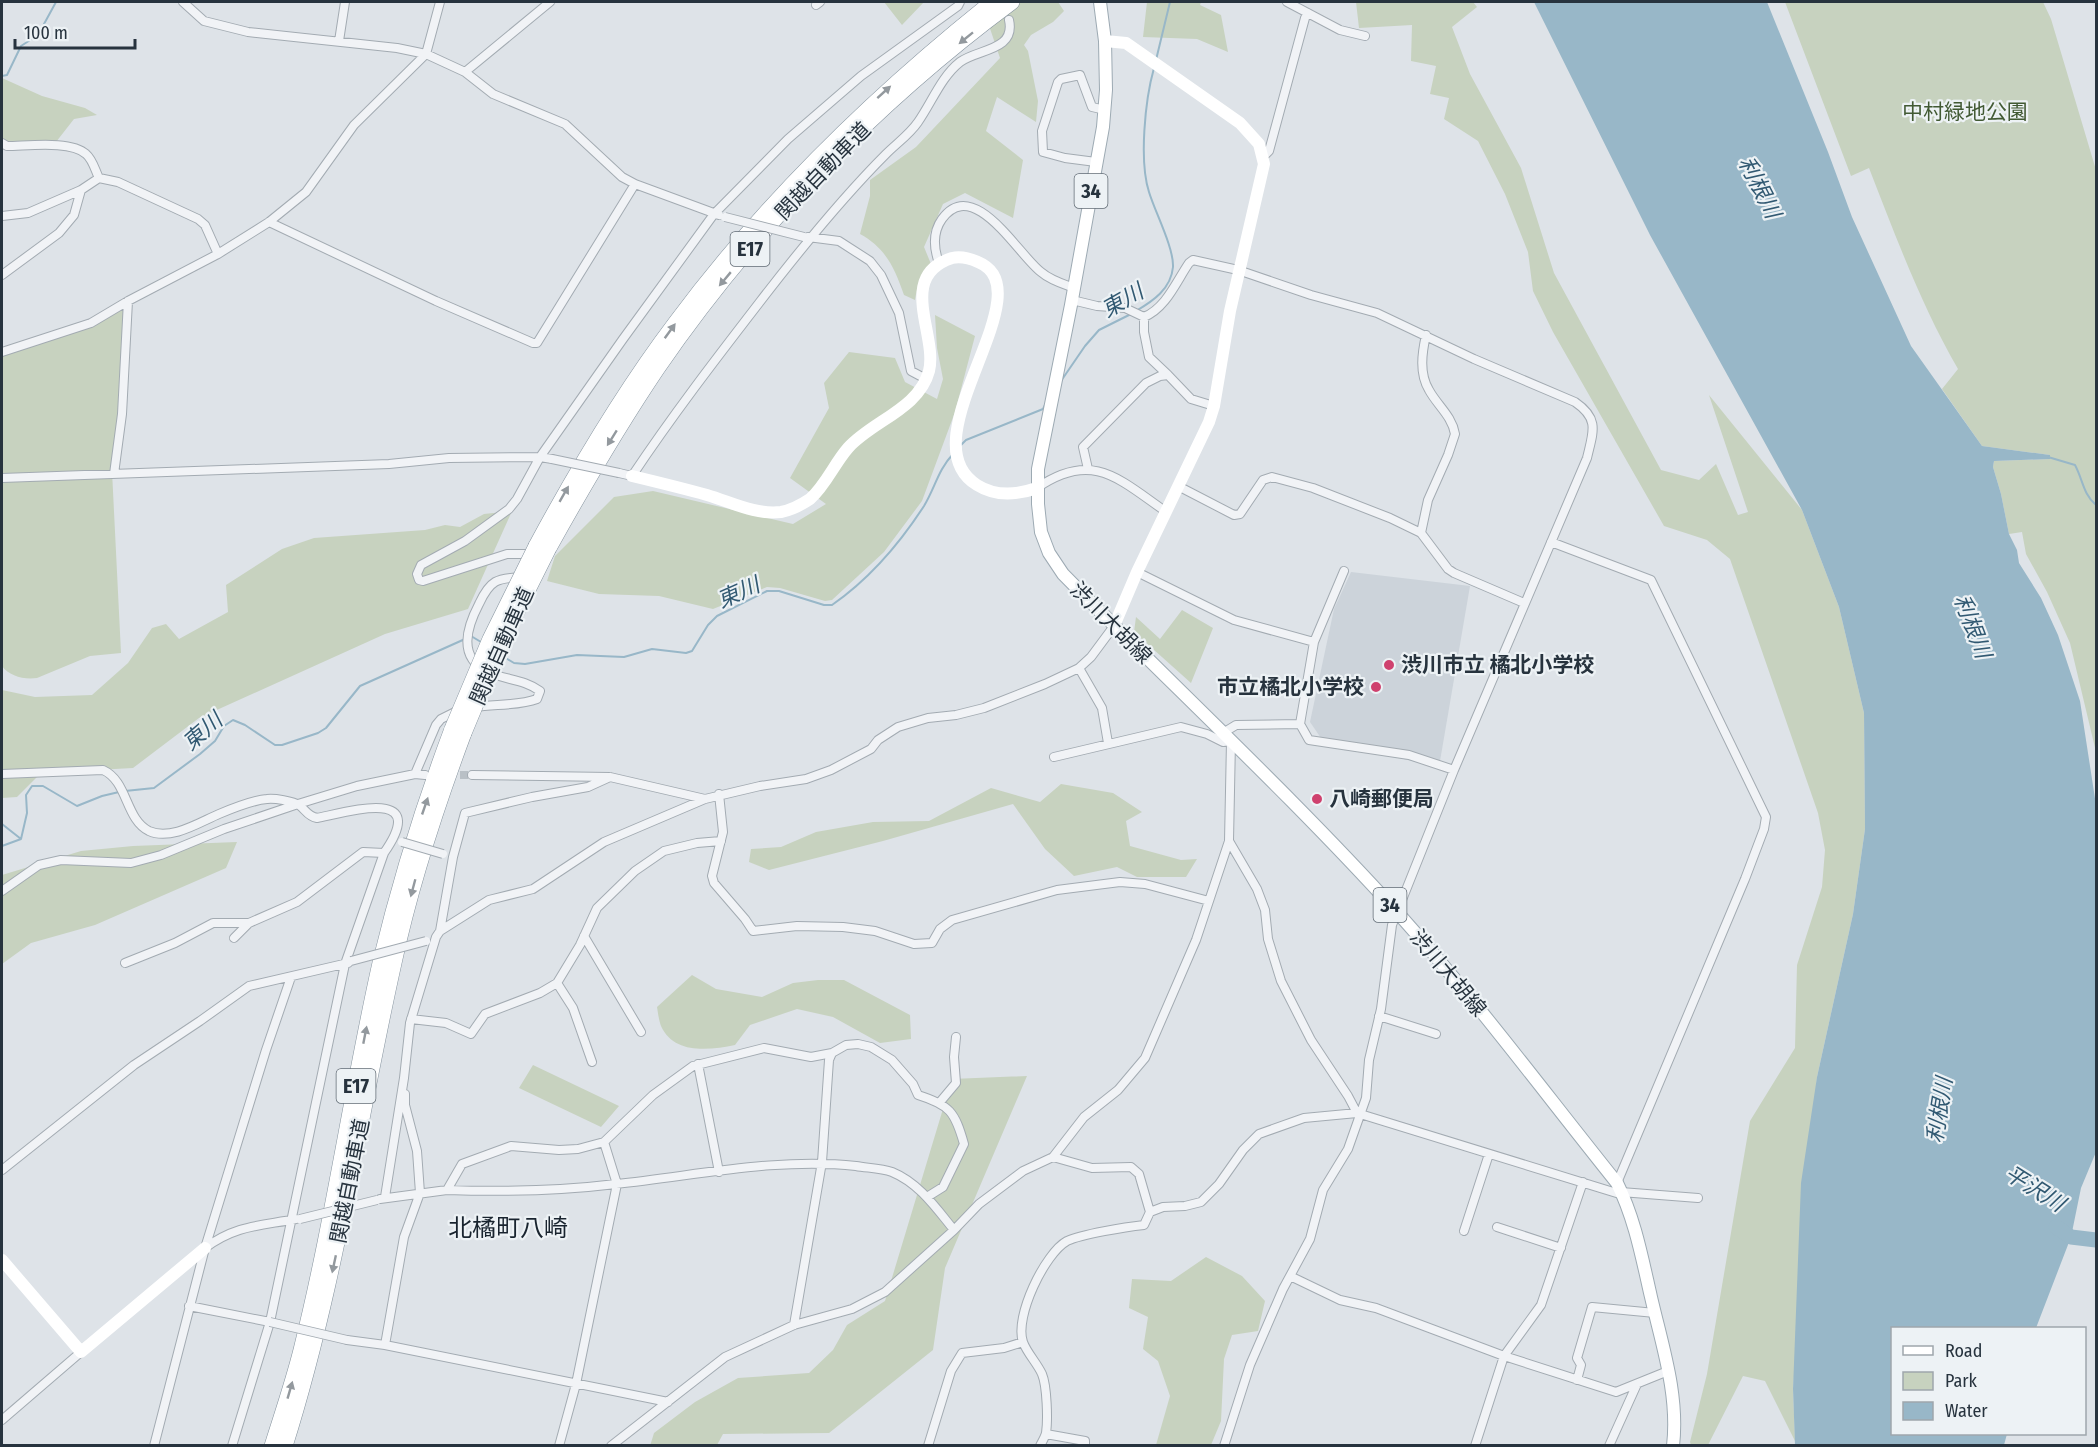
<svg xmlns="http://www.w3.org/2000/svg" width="2098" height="1447" font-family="'Fira Sans Condensed','Noto Sans JP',sans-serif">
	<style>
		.built { fill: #ccd3da }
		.green { fill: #c7d2bf }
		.water { fill: #98b7c8 }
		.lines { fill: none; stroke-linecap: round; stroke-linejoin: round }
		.stream { stroke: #98b7c8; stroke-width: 2 }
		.river { stroke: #98b7c8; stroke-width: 15 }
		.street-tunnel { stroke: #b9c0c6; stroke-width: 8; stroke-dasharray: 8 4; stroke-linecap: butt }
		.street-casing { stroke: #a3abb2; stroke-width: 10 }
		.primary-casing { stroke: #9daab3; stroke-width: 14 }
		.highway-casing { stroke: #85939e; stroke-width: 16 }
		.street { stroke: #f1f3f6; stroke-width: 8 }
		.secondary { stroke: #fff; stroke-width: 12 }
		.primary { stroke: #fff; stroke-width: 12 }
		.highway { stroke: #fff; stroke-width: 15 }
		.street-bridge-casing { stroke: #a3abb2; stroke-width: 10; stroke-linecap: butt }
		.highway-bridge-casing { stroke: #85939e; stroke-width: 16; stroke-linecap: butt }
		.street-bridge { stroke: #f1f3f6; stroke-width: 8 }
		.highway-bridge { stroke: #fff; stroke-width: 15 }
		.oneway { fill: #93999e }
		.poi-dot { fill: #cf416e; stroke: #edf2f5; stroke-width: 2 }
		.labels { text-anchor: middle; stroke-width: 4.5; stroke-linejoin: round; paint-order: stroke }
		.shield { fill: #edf2f5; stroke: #626c75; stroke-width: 1.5 }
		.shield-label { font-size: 20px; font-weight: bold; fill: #27333e }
		.park-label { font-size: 21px; fill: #425a34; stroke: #edf2f5 }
		.street-label { font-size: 21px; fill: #27333e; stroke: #edf2f5 }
		.poi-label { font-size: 21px; font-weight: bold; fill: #27333e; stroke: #edf2f5; text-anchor: start }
		.water-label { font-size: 22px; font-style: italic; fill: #315972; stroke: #edf2f5 }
		.quarter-label { font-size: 24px; fill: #19242f; stroke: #edf2f5 }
	</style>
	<rect width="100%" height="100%" fill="#dee3e8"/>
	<path class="built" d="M1351,572L1470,586L1439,767L1323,741L1310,722L1334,609Z"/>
	<path class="green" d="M884,2H924L902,25Z
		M981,2H1058L1064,11L1053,22L1031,35L1024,45L1028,51L1038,101L1036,122L997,97L986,131L1023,160L1013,218L965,193L943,204L924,247L931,264C923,276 917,285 915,300L904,295C895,269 886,248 860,234L870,196V180L916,147L1000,58Z
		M1147,2H1201L1200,5L1221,15L1228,52L1197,39L1143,37Z
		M1356,2H1473L1477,7L1452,27L1470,74L1521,168L1554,273L1661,470L1699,480L1716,464L1738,515L1748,512L1709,395L1802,510L1839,607L1864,713L1865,829L1853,914L1817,1077L1793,1389L1795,1441L1765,1381L1743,1376L1708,1445H1691L1690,1442L1707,1374L1750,1121L1795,1048L1797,965L1822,887L1825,850L1818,813L1730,559L1707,540L1664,526L1553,332L1533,291L1528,252L1505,194L1478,141L1444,119L1449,98L1430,94L1436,66L1411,61L1412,25L1359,28Z
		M1785,2H2043L2051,19L2096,170V752L2070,643L2047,592L2026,554L2022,532L2009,534L2001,494L1993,467L1994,461L2050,459V455L1982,446L1942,389L1958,369C1921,305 1896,237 1869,168L1851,176Z
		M2,78L42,96L85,108L97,115L74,119L56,142L12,144L2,138Z
		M126,307L121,414L112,471L121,653L90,656L37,678C24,680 9,676 2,666V355Z
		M935,315L975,336L955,412L922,501L884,552L832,600L825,601L780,588L767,587L713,609L659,596L599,594L547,581L555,556L614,497L653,491L793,524L826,504L790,478L829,408L824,383L849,352L895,358L905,382L937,399L943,379L937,348Z
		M512,511L468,609L385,634L199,718L133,768L41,773L17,797L2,798V690L35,697L92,695L128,663L152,628L166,624L179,639L228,612L226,585L282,549L314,538L425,530L445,525L460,527L484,514Z
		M1182,610L1213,628L1191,683L1134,632L1136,617L1160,639Z
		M1061,784L1113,793L1142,812L1126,821L1130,846L1181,860L1197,859L1186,877H1137L1117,867L1074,876L1045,849L1013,804L883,841L769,870L749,862L751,849L781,847L816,832L873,822L929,821L991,788L1040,802Z
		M237,842L226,868L95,925L31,943L2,964V875L81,851L133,846Z
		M692,975L716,989L762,997L793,983L818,980H844L910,1015L911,1039L880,1043L833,1017L797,1009L750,1025L735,1045C710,1050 674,1055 661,1026C659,1021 658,1013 657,1007Z
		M533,1065L619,1106L601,1127L519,1088Z
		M1027,1076L945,1268L933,1350L829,1433L723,1434L717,1445L650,1446L654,1433L695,1402L738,1378L809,1373L833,1350L847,1325L885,1301L952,1079Z
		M1206,1257L1242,1276L1265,1301L1258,1331L1232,1335L1224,1359L1221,1421L1211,1445H1156L1170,1396L1158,1361L1143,1349L1148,1317L1129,1308L1132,1279L1171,1281Z"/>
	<path class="water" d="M1534,2H1767L1828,152L1852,217L1911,346L1982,446L2050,455V459L1994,461L1993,467L2001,494L2009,534L2017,550L2019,563L2041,598L2058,635L2080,701L2096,805V1152L2081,1188L2071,1237L2036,1328H1892V1434H2007L2004,1445H1795L1793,1389L1801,1183L1817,1077L1853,914L1865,829L1864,713L1839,607L1802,510L1650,235Z"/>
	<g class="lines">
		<path class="stream" d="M1156,60L1170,2
			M2,76L7,75L21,46L38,35L56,2
			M1136,311C1153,301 1171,289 1173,267C1174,248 1155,212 1149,192C1139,161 1145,100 1154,68
			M1061,381L1085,346L1099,330L1131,314
			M961,445L966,440L1043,409L1046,403
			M2048,457L2075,465C2083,480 2083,494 2096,505
			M471,636L481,642
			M504,657L514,663L525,664L577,655L624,657L652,649L686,653L692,651L708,625L717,616L767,591H779L824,605H832C868,580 900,543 924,506C935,488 938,470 953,454
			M125,791L154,788L200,754L215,741L224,726L233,720L245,725L275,745H282L318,733L326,728L360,686L465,639
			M2,824L21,839
			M21,839L27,813L26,795L32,786H43L77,806L102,796L119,792
			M2,846L21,839"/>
		<path class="river" d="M2056,1227L2071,1237L2096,1240"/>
		<path class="street-tunnel" d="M448,775H472"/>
		<g class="street-casing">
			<path id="street" d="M183,2L204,21L248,32L397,48L426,54L465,72L493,94L565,124L622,177L635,184L719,215
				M1287,2L1340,30L1365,36
				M816,5L820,2
				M339,41L345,2
				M465,72L550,2
				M2,143L7,146C27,146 71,140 86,154C93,160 95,170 99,178L118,182L198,219L205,225L218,254
				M1263,157L1269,151L1305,18L1308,13
				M1096,162L1065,158L1043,152L1042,131L1058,82L1061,79L1080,75L1092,107L1105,110
				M2,216L28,213L81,190
				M269,222L436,301L533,343H537L635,184
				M808,237L839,241L870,261L881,275L899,313L911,371L926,379
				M939,263C934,249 932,233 942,219C974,175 1019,256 1041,272C1050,280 1063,284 1074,288
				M2,275L59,233L74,215L81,190L99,178
				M1072,300L1097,306L1125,308L1144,317C1166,308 1176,282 1189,263L1193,260L1238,270L1311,295L1377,313L1474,359L1575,402C1600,419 1593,432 1587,458L1454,770L1392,925L1381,1009L1369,1060L1366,1098L1348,1149L1323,1190L1310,1239L1283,1289L1250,1365L1224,1446
				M1144,317V332L1149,357L1168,375
				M2,352L91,323L128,301L218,254L269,222L306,192L354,125L426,54L440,2
				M1088,469L1083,447L1146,383L1160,376L1168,375L1191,399L1214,406
				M619,473L632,476C672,416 715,360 759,303C799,251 840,200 886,154C897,143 910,134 918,122C932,102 941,77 960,62C977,49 1016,51 1009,20
				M114,474L122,414L128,301
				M2,478L389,464L449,458L540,457L552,459
				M1178,486L1234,515L1240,514L1263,480L1272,477L1313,488L1390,518L1421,533L1448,569L1454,573L1524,603
				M1037,488C1092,450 1119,479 1165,511
				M1421,533L1428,500L1448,455L1455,434C1452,416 1437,405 1429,390C1419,373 1422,353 1426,335
				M1551,542L1651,580L1766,817L1764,829L1745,879L1617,1183
				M531,561L524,554H507L423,581L419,580L417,574L421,565L465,541L509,509L517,499L540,457L623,339L714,214L788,139L861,76L958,6L960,2
				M1137,572L1234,620L1314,642
				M1079,668L1102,708L1108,743
				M475,707C495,704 519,706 537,699L540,691C524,679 505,680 488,672C457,657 467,627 479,604C490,580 497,578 522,577
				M1300,724L1314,642L1344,571
				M1223,733L1236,725L1300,724L1309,740L1409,755L1454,770
				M1054,757L1181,727L1207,734L1223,742L1231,741L1229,841L1257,889L1265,910L1268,939L1281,981L1311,1040L1348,1096L1357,1113
				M2,774L103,770C128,781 125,819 149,831C171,841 200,822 219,814C231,809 254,800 267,799C274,798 293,801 299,805C306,810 307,816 317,818C351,811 430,787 384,853L345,964L270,1322L232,1446
				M415,774L436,725L441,719L459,710
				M472,775L610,777L705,799
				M719,794L723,832L712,876L714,883L745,919L753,931L797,926L843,927L875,931L914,944L932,943L940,929L952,920L1057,890L1120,882L1145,884L1209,901
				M2,891L39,865L61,860L131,863L161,855L224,829L298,804L357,786L415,774L425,775
				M440,931L453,857L465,813L532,797L588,787L610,777
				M584,936L641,1032
				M234,938L249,923L297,902L363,852L384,853
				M125,963L175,943L213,923H249
				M557,983L573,1008L592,1062
				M1379,1016L1436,1034
				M411,1019L446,1023L471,1034L485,1014L540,993L557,983L580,945L597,908L635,871L664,851L697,843L721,841
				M698,1064L719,1172
				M940,1102L956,1083L954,1057L956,1037
				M1053,1157L1092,1168L1131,1167L1139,1174L1150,1212
				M2,1170L134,1065L200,1021L249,986L348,963
				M447,1190C504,1192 559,1191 616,1184C695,1176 777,1157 856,1166C867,1168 881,1168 892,1172C919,1183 936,1208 954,1230
				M1621,1192L1698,1198
				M385,1197L404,1078L410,1023L436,937L440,931L489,900L533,889L604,842L705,799L760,786L806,779L831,770L871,749L878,740L898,727L928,718L956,715L984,708L1045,684L1079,668L1091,657L1114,626
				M380,1199L447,1190L462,1164L511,1146L559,1150L578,1149L604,1142L653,1095L693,1066L764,1048L811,1057L832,1053L846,1045L858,1044L871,1047L892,1060L913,1084L918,1095C950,1105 955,1112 964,1144L943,1187L927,1197
				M1497,1227L1561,1248
				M1464,1231L1489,1154
				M205,1248C236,1225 260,1226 296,1219
				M1290,1276L1340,1300L1376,1308L1504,1356L1616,1392L1668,1371
				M189,1306L270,1322
				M794,1325L822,1162L829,1060L832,1053
				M347,1340L385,1345L668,1402
				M385,1345L404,1237L420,1193L417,1151L405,1105V1094
				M1577,1380L1581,1365L1577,1358L1592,1307L1655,1313
				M2,1420L81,1352
				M1046,1434L1085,1441V1446
				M154,1446L205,1248L266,1050L291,977
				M559,1446L576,1384L617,1184L604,1142
				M611,1446L725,1357L794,1325L852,1309L885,1292L954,1230L979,1204L1023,1171L1053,1157L1084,1117L1118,1090L1145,1058L1196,940L1229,841
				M928,1446L951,1371L962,1353L1004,1348L1023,1342
				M1040,1446C1042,1442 1045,1437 1046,1433C1048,1420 1047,1386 1042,1374C1037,1363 1027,1353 1023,1342C1014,1317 1045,1253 1067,1241C1082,1234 1126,1227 1144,1225L1150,1212L1163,1207L1185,1206L1201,1202L1219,1184L1243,1150L1259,1134L1304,1118L1357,1113L1623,1195
				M1475,1446L1504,1356L1541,1305L1583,1182
				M1609,1446L1637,1384"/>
		</g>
		<g class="primary-casing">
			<path id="primary" d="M1100,2L1105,41L1106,90L1103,127L1071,305L1038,469V504L1041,532L1049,553L1063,574C1174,687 1291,795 1397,912C1475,999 1544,1092 1617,1183C1635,1219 1642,1258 1651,1297C1662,1345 1679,1395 1673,1446"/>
		</g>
		<g class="highway-casing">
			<path id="highway" d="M536,546C578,468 623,392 676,322C766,201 874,96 992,2
				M549,548C583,487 618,427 657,369C753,229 876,103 1012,2
				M272,1446C282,1414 293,1382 301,1350C333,1222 351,1092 380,963C399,884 423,806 452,729
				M285,1446C335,1288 358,1124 394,963C411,884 436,808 464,733"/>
		</g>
		<use href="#street" class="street"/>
		<path class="secondary" d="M1105,41L1126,43L1240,123L1259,144L1264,164L1230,311L1214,406L1209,422L1137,572L1114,626
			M632,476C657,482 682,488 707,495C731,502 755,515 781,512C792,510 801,505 810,499C826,485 834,464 848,448C872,421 919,409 929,371C938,335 896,276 952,258C961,256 969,258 978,262C1048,291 904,440 977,485C996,497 1017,495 1037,488
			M2,1260L81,1352L205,1248"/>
		<use href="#primary" class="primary"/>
		<use href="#highway" class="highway"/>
		<g class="street-bridge-casing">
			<path id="street-bridge" d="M725,217L804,237
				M552,459L619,473
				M402,842L443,854
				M351,961L426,941
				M300,1219L377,1200
				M270,1322L347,1340"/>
		</g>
		<g class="highway-bridge-casing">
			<path id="highway-bridge" d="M452,729L490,639L536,546
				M464,733L501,644L549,548"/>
		</g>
		<use href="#street-bridge" class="street-bridge"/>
		<use href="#highway-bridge" class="highway-bridge"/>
	</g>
	<defs><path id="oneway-solid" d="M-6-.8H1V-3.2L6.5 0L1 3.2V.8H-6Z" transform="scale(1.5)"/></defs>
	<g class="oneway">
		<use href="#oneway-solid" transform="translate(966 38) rotate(141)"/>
		<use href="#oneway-solid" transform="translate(884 92) rotate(-42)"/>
		<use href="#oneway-solid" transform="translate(725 279) rotate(130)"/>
		<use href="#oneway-solid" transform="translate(670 331) rotate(-54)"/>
		<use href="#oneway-solid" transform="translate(612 438) rotate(122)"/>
		<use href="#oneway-solid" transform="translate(564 494) rotate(-60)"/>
		<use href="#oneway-solid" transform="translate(425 806) rotate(-71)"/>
		<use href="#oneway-solid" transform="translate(413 888) rotate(105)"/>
		<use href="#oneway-solid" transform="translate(365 1035) rotate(-79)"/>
		<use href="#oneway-solid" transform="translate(334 1264) rotate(102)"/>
		<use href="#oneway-solid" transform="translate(290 1390) rotate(-74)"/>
	</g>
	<g class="poi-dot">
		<circle cx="1389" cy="665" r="6"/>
		<circle cx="1376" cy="687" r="6"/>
		<circle cx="1317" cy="799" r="6"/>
	</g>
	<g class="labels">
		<g class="shield">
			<rect x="1074.5" y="174" width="33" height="34" rx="4.5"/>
			<rect x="730.5" y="232" width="39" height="34" rx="4.5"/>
			<rect x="1373.5" y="888" width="33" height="34" rx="4.5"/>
			<rect x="336.5" y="1069" width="39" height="34" rx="4.5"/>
		</g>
		<g class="shield-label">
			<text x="1091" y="198">34</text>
			<text x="750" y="256">E17</text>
			<text x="1390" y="912">34</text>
			<text x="356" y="1093">E17</text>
		</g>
		<g class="park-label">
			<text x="1965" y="119">中村緑地公園</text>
		</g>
		<g class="street-label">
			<text transform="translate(823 171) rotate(-46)" y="7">関越自動車道</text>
			<text transform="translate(1111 623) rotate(45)" y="7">渋川大胡線</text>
			<text transform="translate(502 646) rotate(-66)" y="7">関越自動車道</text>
			<text transform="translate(1448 973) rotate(50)" y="7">渋川大胡線</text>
			<text transform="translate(350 1181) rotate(-79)" y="7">関越自動車道</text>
		</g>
		<g class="poi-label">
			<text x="1401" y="672">渋川市立 橘北小学校</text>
			<text x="1364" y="694" text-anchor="end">市立橘北小学校</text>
			<text x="1329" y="806">八崎郵便局</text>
		</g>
		<g class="water-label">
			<text transform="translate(1760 187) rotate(63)" y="8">利根川</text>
			<text transform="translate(1122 300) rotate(-30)" y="8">東川</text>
			<text transform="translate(738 592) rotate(-24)" y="8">東川</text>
			<text transform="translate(1973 626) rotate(69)" y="8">利根川</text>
			<text transform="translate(202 731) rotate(-41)" y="8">東川</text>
			<text transform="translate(1939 1110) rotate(-81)" y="8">利根川</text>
			<text transform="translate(2035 1188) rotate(32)" y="8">平沢川</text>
		</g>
		<g class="quarter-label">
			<text x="508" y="1236">北橘町八崎</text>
		</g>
	</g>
	<rect width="2098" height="1447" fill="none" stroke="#27333e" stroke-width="6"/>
	<rect x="1891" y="1327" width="195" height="108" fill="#edf2f5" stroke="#9ea6ac" stroke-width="1.5"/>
	<rect x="1903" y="1346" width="30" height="9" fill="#ffffff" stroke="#9ea6ac" stroke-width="1.5"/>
	<text x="1945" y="1357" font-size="18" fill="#27333e">Road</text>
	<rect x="1903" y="1372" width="30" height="18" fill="#c7d2bf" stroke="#9ea6ac" stroke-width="1.5"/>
	<text x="1945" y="1387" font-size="18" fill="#27333e">Park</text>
	<rect x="1903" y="1402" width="30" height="18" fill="#98b7c8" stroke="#9ea6ac" stroke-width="1.5"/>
	<text x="1945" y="1417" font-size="18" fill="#27333e">Water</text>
	<path d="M15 39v9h120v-9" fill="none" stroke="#27333e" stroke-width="3"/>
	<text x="24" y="39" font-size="18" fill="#27333e" stroke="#edf2f5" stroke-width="4.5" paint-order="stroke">100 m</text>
</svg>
